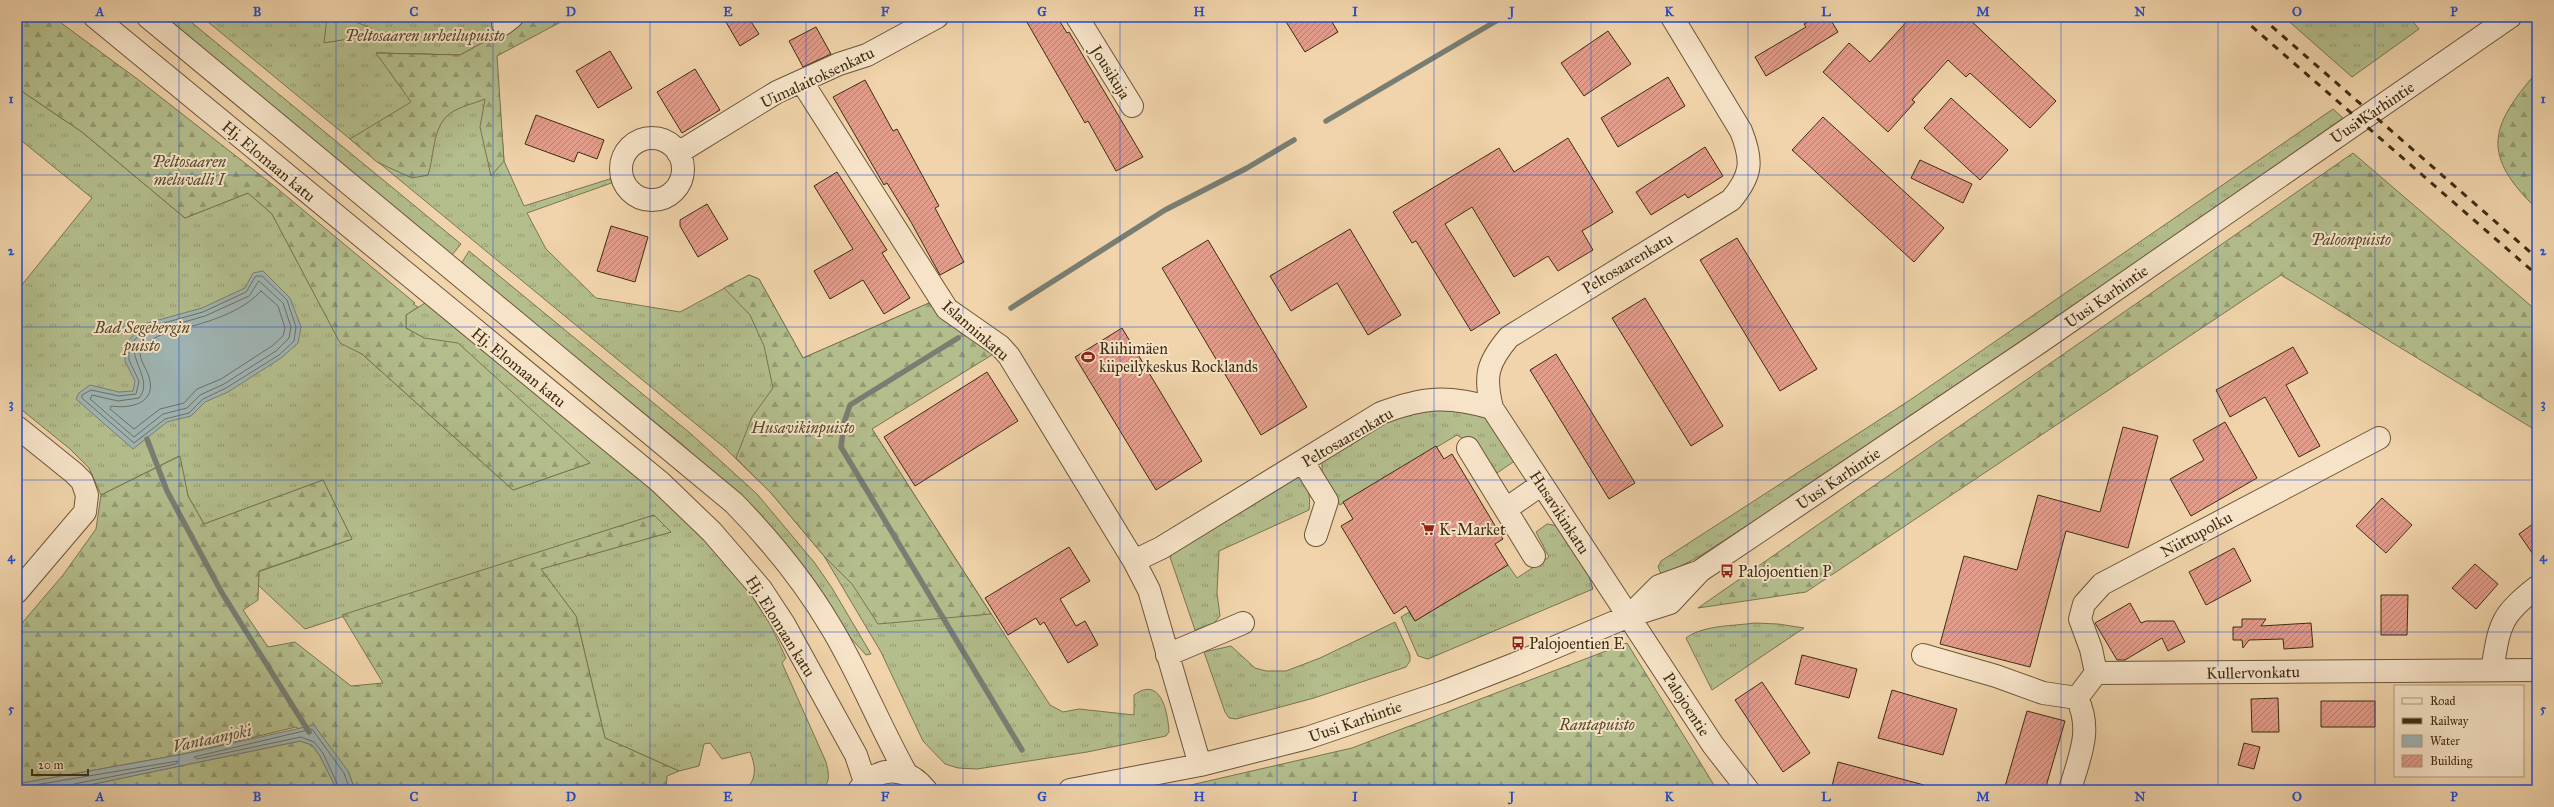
<svg xmlns="http://www.w3.org/2000/svg" width="2554" height="807" font-family="'IM FELL Great Primer',serif">
	<style>
		.grass { fill: url(#grass-tufts); stroke: #7a7550 }
		.forest { fill: url(#forest-firs); stroke: #7a7550 }
		.garden { fill: #b4be8d; stroke: #7a7550 }
		.water { fill: #9fb5b4; stroke: #797e73 }
		.lines { fill: none; stroke-linecap: round; stroke-linejoin: round }
		.shore { stroke: #6f7063; stroke-width: 1 }
		.stream { stroke: #797e73; stroke-width: 5.5 }
		.building { fill: url(#building-hatch); stroke: #3f2c12 }
		.minor-casing { stroke: #6c5638; stroke-width: 24 }
		.minor { stroke: #f6e3c8; stroke-width: 22 }
		.rail { stroke: #3f2c12; stroke-width: 3; stroke-dasharray: 7 7; stroke-linecap: butt }
		.grid { fill: none; stroke: #1d4ed8; stroke-width: 1; stroke-opacity: 0.55 }
		.labels { text-anchor: middle; stroke-width: 4; stroke-linejoin: round; paint-order: stroke }
		.park-label { font-size: 16px; font-style: italic; fill: #56492b; stroke: #f6e3c8 }
		.street-label { font-size: 16px; fill: #3f2c12; stroke: #f6e3c8 }
		.poi-label { font-size: 16px; fill: #3f2c12; stroke: #f6e3c8; text-anchor: start }
		.water-label { font-size: 17px; font-style: italic; fill: #574e3a; stroke: #f6e3c8 }
		.neatline { fill: none; stroke: #1d4ed8; stroke-width: 1.5 }
		.grid-label { font-size: 13px; text-anchor: middle; font-weight: bold; fill: #1d4ed8 }
	</style>
	<defs>
		<pattern id="grass-tufts" width="24" height="20" patternUnits="userSpaceOnUse"><rect width="24" height="20" fill="#b4be8d"/><path d="M3 7l-1-3M5 7V3M7 7l1-3M15 17l-1-3M17 17v-4M19 17l1-3" fill="none" stroke="#949b72"/></pattern>
		<pattern id="forest-firs" width="22" height="20" patternUnits="userSpaceOnUse"><rect width="22" height="20" fill="#b4be8d"/><path d="M5 1l3.5 6h-7zM16 11l3.5 6h-7z" fill="#949b72"/></pattern>
		<pattern id="building-hatch" width="6" height="6" patternUnits="userSpaceOnUse"><rect width="6" height="6" fill="#e29c8b"/><path d="M-1 1l2-2M0 6l6-6M5 7l2-2" fill="none" stroke="#b97f70"/></pattern>
	</defs>
	<rect width="100%" height="100%" fill="#f1d4ab"/>
	<filter id="stains"><feTurbulence type="fractalNoise" baseFrequency=".005" numOctaves="4"/><feColorMatrix values="0 0 0 0 .2 0 0 0 0 .09 0 0 0 0 .02 0 0 0 .5 -.17"/></filter>
	<radialGradient id="worn" r=".72"><stop offset=".6" stop-color="#630" stop-opacity="0"/><stop offset="1" stop-color="#630" stop-opacity=".3"/></radialGradient>
	<path class="grass" d="M164,17H185L461,244L452,255Z
		M202,17H530L460,55L376,53L496,56L504,161L524,206L616,177L617,181L527,213L546,249L596,298L680,312L749,275L759,279L803,358L929,303L872,429L1050,705L1063,712L1079,709L1134,715V695C1161,675 1168,713 1169,732L1166,736L1087,752L977,769L958,768L945,764L923,741L881,652L824,556L771,493L725,448Z
		M2284,17H2409L2419,29L2352,77Z
		M17,88L82,132L185,218L248,193L272,214L339,340L362,354L513,490L590,463L424,338L406,328V315L425,303L654,491L690,523L725,561L763,609L786,658L782,663L826,762C829,774 831,782 821,790H745C757,779 756,767 750,752L722,759L710,743L704,744L699,766L679,771L605,738L576,616L540,569L671,532L654,515L305,629L257,584L258,572L352,539L323,480L204,524L188,496L179,456L101,495L89,468L70,449L17,406V291L92,198L17,137Z
		M2333,109L2343,118C2132,269 1918,416 1700,556L1662,576L1658,567L1661,561L1910,400Z
		M469,251L690,433L757,494L814,562L832,588L871,654L866,655L841,627L747,505L683,445L461,264Z
		M1421,408C1438,410 1471,409 1485,418C1499,427 1508,447 1516,460L1497,473L1482,451L1457,435L1340,505L1322,471V461L1391,418Z
		M1298,475C1308,487 1311,494 1309,510L1219,551L1217,593L1220,616L1214,623L1195,630L1169,554Z
		M1547,524L1559,526L1586,567L1593,589L1428,659L1418,656L1401,617L1409,612L1415,621L1508,565L1517,578L1549,557L1536,532Z
		M1395,622L1410,655V661L1406,667L1314,698L1236,719L1229,718L1225,712L1204,652L1231,646L1255,668L1266,671H1286L1320,658Z
		M1755,623L1778,624L1804,628L1712,690L1686,638C1703,625 1734,626 1755,623Z"/>
	<path class="forest" d="M17,17H53L140,81L273,185L415,303L413,304L418,307L406,315V328L424,338L458,343L590,463L513,490L362,354L340,343L272,214L248,193L185,218L82,132L17,88Z
		M530,17H570L497,56L504,161L491,176L480,127L485,99C473,104 453,108 445,118C432,133 434,158 428,175L412,178L377,162L350,139L411,102L376,53L460,55Z
		M2537,72V209C2481,155 2489,127 2537,72Z
		M2353,153L2537,311V431L2281,275L1806,592L1698,608Z
		M749,275L759,279L803,358L929,303L945,319L995,353L872,429L991,614L878,624L852,584L824,556L771,493L736,458L752,417L773,388L764,346L750,315L724,288Z
		M180,456L188,496L204,524L323,480L352,539L259,571L258,600L243,610L268,647L295,642L351,686L383,683L342,615L654,515L671,532L541,569L576,616L605,738L679,771L667,776L666,790H355L348,771L296,727L184,754L17,784V629L63,575L96,529L101,495Z
		M1627,643L1717,790H1169L1352,748Z
		M300,741L312,745L320,756L337,790H65Z"/>
	<path class="garden" d="M327,17H344L373,29V35L324,43Z"/>
	<path class="water" d="M263,271L290,298L301,327L298,343L281,358L228,392L205,402L191,416L167,422L133,449L76,399L79,393L90,385L119,392L133,391L135,381L125,361V344L144,324L202,308L245,288L253,273Z
		M314,725L348,771L355,790H337L320,756L312,745L300,741L65,790H17V784L184,754Z"/>
	<g class="lines">
		<path class="shore" d="M256,276H262L287,300L296,327L294,341L279,355L226,388L203,399L189,413L165,419L134,443L82,398V395L91,390L119,396L136,394L139,381L129,360V346L146,328L203,312L246,292Z
			M259,281L283,303L291,327L289,338L276,351L224,384L200,395L187,408L163,414L134,437L90,399L92,395L118,401L139,398C152,383 134,365 134,348L149,332L205,316L249,296Z
			M261,291L278,306L285,328L283,336L272,346L221,379L197,389L184,403L160,409L134,429L110,409L111,406C131,409 157,403 149,377C146,367 140,362 140,351C155,330 183,330 206,322C225,316 248,306 261,291Z
			M17,788L178,761L176,764L74,784L70,790
			M340,790L323,753L314,742L301,737L197,759L194,757L312,729L344,773L350,790"/>
		<path class="stream" d="M1326,121L1503,17
			M1011,308L1165,210L1247,168L1294,140
			M958,338L850,405L844,423L841,447L1022,750
			M147,439L167,491L222,593L309,732"/>
	</g>
	<path class="building" d="M723,17H748L759,34L740,46Z
		M1024,17H1057L1067,33L1069,32L1143,157L1116,171L1088,121L1085,123Z
		M1283,17H1329L1338,32L1305,52Z
		M1816,17H1829L1838,32L1766,76L1755,57L1806,27L1804,24Z
		M1911,17H1967L2056,101L2030,128L1970,73L1966,77L1948,60L1912,100L1915,102L1888,132L1823,72L1849,43L1870,62Z
		M816,27L831,54L803,67L789,41Z
		M1608,31L1631,64L1584,96L1561,63Z
		M610,51L632,88L598,108L576,71Z
		M695,69L720,110L682,133L657,92Z
		M1668,77L1685,106L1618,147L1601,118Z
		M865,80L893,131L897,129L939,206L935,208L964,262L940,275L911,222L887,183L884,185L833,97Z
		M1951,98L2008,150L1980,180L1924,128Z
		M536,115L604,140L597,159L578,152L574,162L525,144Z
		M1823,117L1944,228L1914,262L1792,150Z
		M1568,138L1613,212L1582,231L1593,250L1558,271L1548,256L1514,277L1472,207L1445,224L1500,313L1471,331L1416,241L1412,243L1393,212L1499,148L1514,172Z
		M1705,147L1723,176L1688,198L1685,194L1651,215L1636,192Z
		M1920,160L1972,184L1963,203L1911,178Z
		M837,172L887,250L882,253L910,298L884,314L863,280L830,299L814,271L853,249L814,186Z
		M707,204L728,239L698,257L680,226V220Z
		M611,226L648,237L635,282L597,271Z
		M1350,229L1401,315L1368,335L1337,283L1291,311L1270,276Z
		M1737,238L1817,369L1780,391L1700,260Z
		M1208,240L1307,407L1261,435L1162,268Z
		M1645,298L1723,426L1691,446L1612,318Z
		M1122,328L1202,461L1156,490L1075,357Z
		M2293,347L2308,373L2286,385L2320,446L2299,457L2265,397L2230,417L2216,390Z
		M1556,354L1635,483L1609,499L1530,370Z
		M987,372L1018,421L915,486L884,437Z
		M2225,422L2257,478L2191,516L2170,479L2204,460L2193,440Z
		M2123,427L2158,436L2128,548L2066,531L2030,667L1940,644L1964,556L2017,570L2038,495L2100,512Z
		M1436,446L1444,459L1452,454L1503,539L1495,544L1508,565L1415,621L1406,606L1394,614L1341,526L1353,519L1343,502Z
		M2382,498L2412,525L2386,553L2356,526Z
		M2537,521V560L2519,534Z
		M1069,547L1090,581L1060,599L1076,626L1085,621L1098,645L1068,663L1044,622L1040,625L1036,618L1008,635L985,598Z
		M2234,548L2251,581L2206,605L2189,572Z
		M2475,564L2498,584L2476,609L2452,588Z
		M2381,595H2408L2407,635H2381Z
		M2130,603L2141,623L2146,621H2174L2185,642L2168,651L2162,638L2125,660H2117L2095,623Z
		M2242,619H2266L2261,626L2311,623L2313,647L2284,649L2283,639L2249,640L2243,648L2242,640H2233V627H2242Z
		M1802,655L1857,669L1849,698L1795,684Z
		M1762,682L1810,753L1783,772L1735,700Z
		M1892,690L1957,709L1943,755L1878,738Z
		M2278,698L2279,732H2252L2251,699Z
		M2321,701H2375V727H2321Z
		M2027,711L2065,721L2045,790H2004Z
		M2244,743L2260,747L2254,769L2238,765Z
		M1838,762L1924,785L1923,790H1831Z"/>
	<g class="lines">
		<g class="minor-casing">
			<path id="minor" d="M95,17L660,482L712,532L761,589L784,624L856,755L865,782
				M148,17L734,503C771,541 804,581 831,627C859,673 879,725 906,773
				M1077,17L1132,106
				M1672,17L1741,131C1753,161 1752,175 1731,200L1509,337C1487,363 1484,376 1492,408L1713,745L1748,790
				M503,24L512,17
				M802,82L947,309L1000,346L1009,356L1134,561L1149,590L1200,765
				M621 169a31 31 0 1 1 62 0a31 31 0 1 1-62 0Z
				M678,153L777,92L839,64L867,55L937,17
				M17,427L74,473L82,481L87,495L85,512L17,592
				M1468,448L1534,556
				M1303,462L1327,501L1316,535
				M1506,509L1542,484
				M1134,561L1161,548L1381,413C1423,397 1447,395 1492,408
				M1633,612L1659,586L1695,573
				M1167,655L1243,623
				M1923,655L1996,676L2043,693L2077,698
				M2492,670C2500,624 2499,617 2537,587
				M2096,673L2091,649L2080,619L2084,604L2102,584L2379,438
				M859,790C878,765 907,766 926,790
				M1070,790L1200,765L1307,738L1443,692L1515,664L1629,616L1670,603L1700,571L2040,342L2510,17
				M2070,790C2079,757 2093,731 2077,698L2096,673L2537,670"/>
		</g>
		<use href="#minor" class="minor"/>
		<path class="rail" d="M2241,17L2537,275
			M2261,17L2537,258"/>
	</g>
	<path class="grid" d="M179,17V790M336,17V790M493,17V790M650,17V790M806,17V790M963,17V790M1120,17V790M1277,17V790M1434,17V790M1591,17V790M1748,17V790M1904,17V790M2061,17V790M2218,17V790M2375,17V790M17,175H2537M17,327H2537M17,480H2537M17,632H2537"/>
	<defs>
		<g id="stadium-bare" transform="scale(1.08)"><path d="M0-5a6.5 5 0 1 0 0 10a6.5 5 0 1 0 0-10ZM-3.5-1.8h7v3.6h-7Z" fill="#8f2418" stroke="#f6e3c8" stroke-width="2.5" paint-order="stroke"/></g>
		<g id="supermarket-bare" transform="scale(1.08)"><path d="M-6-5.5h2.5l.6 2H6L4.5 2H-2.5L-4.4-4H-6ZM-1.5 3.2a1.3 1.3 0 1 0 .1 0ZM3 3.2a1.3 1.3 0 1 0 .1 0Z" fill="#8f2418" stroke="#f6e3c8" stroke-width="2.5" paint-order="stroke"/></g>
		<g id="bus-bare" transform="scale(1.08)"><path d="M-5-6H5V4H4V6H2V4H-2V6H-4V4H-5ZM-3.5-4V0h7V-4ZM-3.5 1.2v1.5H-2V1.2ZM2 1.2v1.5H3.5V1.2Z" fill="#8f2418" stroke="#f6e3c8" stroke-width="2.5" paint-order="stroke"/></g>
	</defs>
	<g fill-rule="evenodd">
		<use href="#stadium-bare" x="1088" y="357"/>
		<use href="#supermarket-bare" x="1428" y="529"/>
		<use href="#bus-bare" x="1727" y="571"/>
		<use href="#bus-bare" x="1518" y="643"/>
	</g>
	<g class="labels">
		<g class="park-label">
			<text x="425" y="41">Peltosaaren urheilupuisto</text>
			<text x="189" y="167">Peltosaaren<tspan x="189" dy="18">meluvalli I</tspan></text>
			<text x="2351" y="245">Paloonpuisto</text>
			<text x="142" y="333">Bad Segebergin<tspan x="142" dy="18">puisto</tspan></text>
			<text x="803" y="433">Husavikinpuisto</text>
			<text x="1597" y="730">Rantapuisto</text>
		</g>
		<g class="street-label">
			<text transform="translate(1111 72) rotate(58)" y="6">Jousikuja</text>
			<text transform="translate(817 77) rotate(-25)" y="6">Uimalaitoksenkatu</text>
			<text transform="translate(2372 112) rotate(-34)" y="6">Uusi Karhintie</text>
			<text transform="translate(269 161) rotate(40)" y="6">Hj. Elomaan katu</text>
			<text transform="translate(1627 263) rotate(-31)" y="6">Peltosaarenkatu</text>
			<text transform="translate(2106 296) rotate(-35)" y="6">Uusi Karhintie</text>
			<text transform="translate(976 330) rotate(41)" y="6">Islanninkatu</text>
			<text transform="translate(519 367) rotate(39)" y="6">Hj. Elomaan katu</text>
			<text transform="translate(1347 437) rotate(-30)" y="6">Peltosaarenkatu</text>
			<text transform="translate(1838 478) rotate(-34)" y="6">Uusi Karhintie</text>
			<text transform="translate(1560 512) rotate(57)" y="6">Husavikinkatu</text>
			<text transform="translate(2196 534) rotate(-28)" y="6">Niittupolku</text>
			<text transform="translate(781 626) rotate(58)" y="6">Hj. Elomaan katu</text>
			<text transform="translate(2253 672) rotate(-1)" y="6">Kullervonkatu</text>
			<text transform="translate(1687 704) rotate(57)" y="6">Palojoentie</text>
			<text transform="translate(1355 721) rotate(-19)" y="6">Uusi Karhintie</text>
		</g>
		<g class="poi-label">
			<text x="1099" y="354">Riihimäen<tspan x="1099" dy="18">kiipeilykeskus Rocklands</tspan></text>
			<text x="1439" y="535">K-Market</text>
			<text x="1738" y="577">Palojoentien P</text>
			<text x="1529" y="649">Palojoentien E</text>
		</g>
		<g class="water-label">
			<text transform="translate(212 738) rotate(-12)" y="6">Vantaanjoki</text>
		</g>
	</g>
	<rect width="2554" height="807" fill="none" stroke="#f1d4ab" stroke-width="44"/>
	<rect x="2394" y="685" width="130" height="92" fill="#f6e3c8" stroke="#ad9a7f"/>
	<rect x="2402" y="698" width="20" height="6" fill="#f6e3c8" stroke="#ad9a7f"/>
	<text x="2430" y="705" font-size="12" fill="#3f2c12">Road</text>
	<rect x="2402" y="718" width="20" height="6" fill="#3f2c12" stroke="#ad9a7f"/>
	<text x="2430" y="725" font-size="12" fill="#3f2c12">Railway</text>
	<rect x="2402" y="735" width="20" height="12" fill="#9fb5b4" stroke="#ad9a7f"/>
	<text x="2430" y="745" font-size="12" fill="#3f2c12">Water</text>
	<rect x="2402" y="755" width="20" height="12" fill="url(#building-hatch)" stroke="#ad9a7f"/>
	<text x="2430" y="765" font-size="12" fill="#3f2c12">Building</text>
	<path d="M32 769v6h56v-6" fill="none" stroke="#3f2c12" stroke-width="2"/>
	<text x="38" y="769" font-size="12" fill="#3f2c12" stroke="#f6e3c8" stroke-width="3" paint-order="stroke">20 m</text>
	<rect x="22" y="22" width="2510" height="763" class="neatline"/>
	<g class="grid-label">
		<text x="100" y="16">A</text>
		<text x="257" y="16">B</text>
		<text x="414" y="16">C</text>
		<text x="571" y="16">D</text>
		<text x="728" y="16">E</text>
		<text x="885" y="16">F</text>
		<text x="1042" y="16">G</text>
		<text x="1199" y="16">H</text>
		<text x="1355" y="16">I</text>
		<text x="1512" y="16">J</text>
		<text x="1669" y="16">K</text>
		<text x="1826" y="16">L</text>
		<text x="1983" y="16">M</text>
		<text x="2140" y="16">N</text>
		<text x="2297" y="16">O</text>
		<text x="2454" y="16">P</text>
		<text x="11" y="103">1</text>
		<text x="2543" y="103">1</text>
		<text x="11" y="255">2</text>
		<text x="2543" y="255">2</text>
		<text x="11" y="408">3</text>
		<text x="2543" y="408">3</text>
		<text x="11" y="561">4</text>
		<text x="2543" y="561">4</text>
		<text x="11" y="713">5</text>
		<text x="2543" y="713">5</text>
		<text x="100" y="801">A</text>
		<text x="257" y="801">B</text>
		<text x="414" y="801">C</text>
		<text x="571" y="801">D</text>
		<text x="728" y="801">E</text>
		<text x="885" y="801">F</text>
		<text x="1042" y="801">G</text>
		<text x="1199" y="801">H</text>
		<text x="1355" y="801">I</text>
		<text x="1512" y="801">J</text>
		<text x="1669" y="801">K</text>
		<text x="1826" y="801">L</text>
		<text x="1983" y="801">M</text>
		<text x="2140" y="801">N</text>
		<text x="2297" y="801">O</text>
		<text x="2454" y="801">P</text>
	</g>
	<rect width="100%" height="100%" filter="url(#stains)"/>
	<rect width="100%" height="100%" fill="url(#worn)"/>
</svg>
